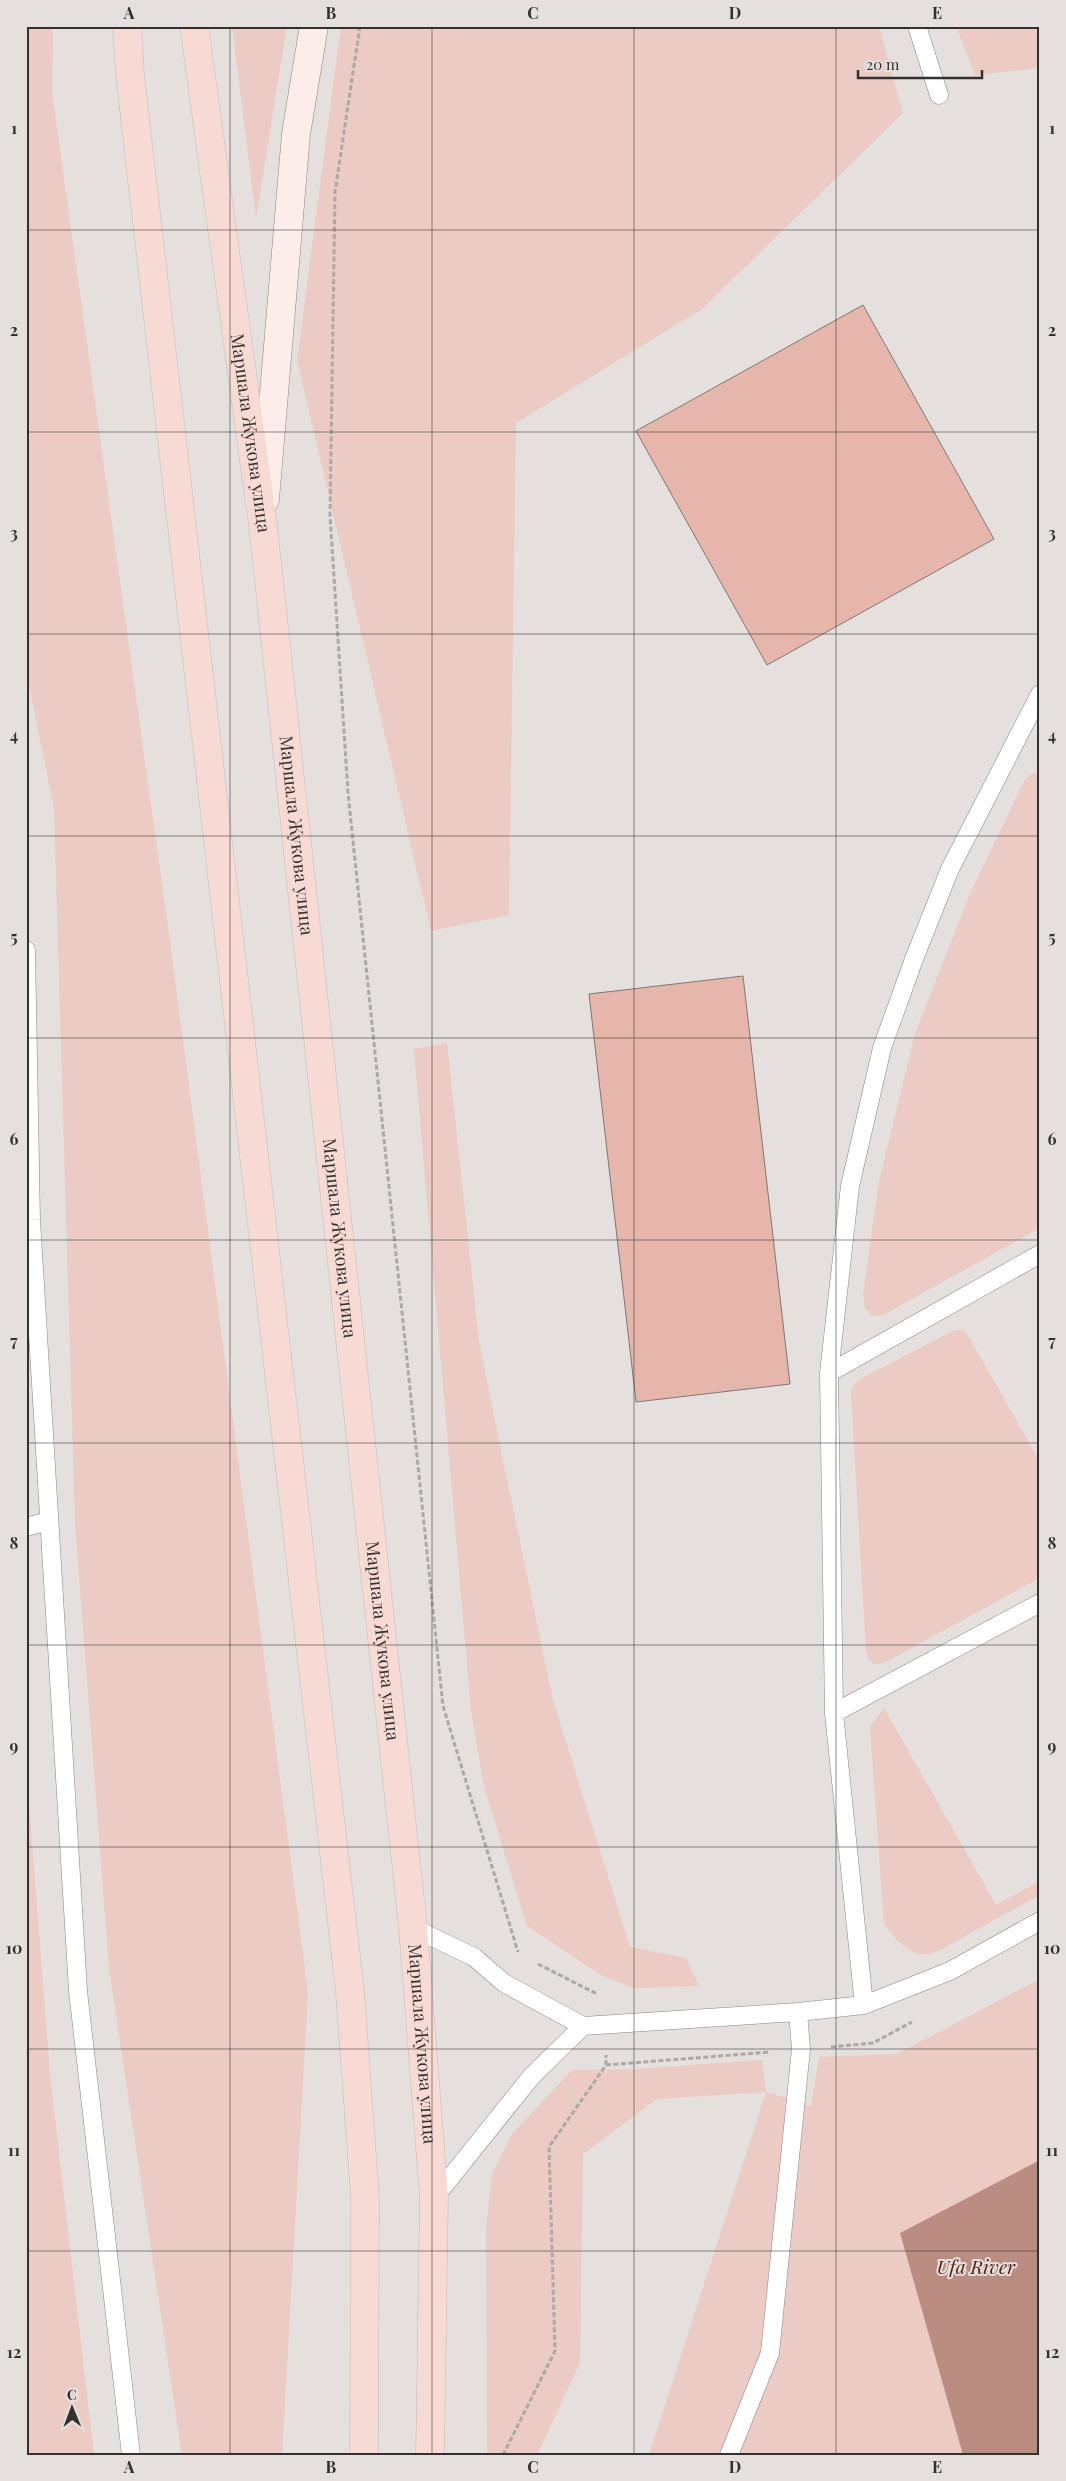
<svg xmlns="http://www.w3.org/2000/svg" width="1066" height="2481" font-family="'Playfair Display',serif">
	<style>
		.green { fill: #ebcbc4 }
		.water { fill: #ba8c82 }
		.building { fill: #e6b6ab; stroke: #7d7776 }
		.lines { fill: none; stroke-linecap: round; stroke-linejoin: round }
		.lane-casing { stroke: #8a8583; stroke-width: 19 }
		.secondary-casing { stroke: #8a8583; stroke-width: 29 }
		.primary-casing { stroke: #bebdbd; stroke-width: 29 }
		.path { stroke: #aca8a6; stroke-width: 3; stroke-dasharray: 5 2.5; stroke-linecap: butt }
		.lane { stroke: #fff; stroke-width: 18 }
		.secondary { stroke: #fcede9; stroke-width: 28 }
		.primary { stroke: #f8dad4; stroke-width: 28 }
		.grid { fill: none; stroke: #333130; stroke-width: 1; stroke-opacity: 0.55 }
		.labels { text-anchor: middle; stroke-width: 4; stroke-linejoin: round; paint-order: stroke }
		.street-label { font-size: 18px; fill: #333130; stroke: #e5dfdd }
		.water-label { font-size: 19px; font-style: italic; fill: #561d11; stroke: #e5dfdd }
		.neatline { fill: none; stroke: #333130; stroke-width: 2 }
		.grid-label { font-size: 16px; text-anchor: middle; font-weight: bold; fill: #333130 }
	</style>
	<rect width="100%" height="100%" fill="#e5dfdd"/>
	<path class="green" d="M26,26H53L52,92L171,949L308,1992L282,2455H182L109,1968L75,1522L54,808L26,671Z
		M232,26H287L256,218Z
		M341,26H879L903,113L702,309L516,423L509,915L431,931L297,360Z
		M956,26H1040V68L975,75Z
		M1040,772V1228L883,1315L872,1316L865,1308L863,1295L879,1181L915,1034L969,896L1024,781L1031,774Z
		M447,1043L479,1341L498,1436L553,1700L630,1947L686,1958L699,1986L633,1988L601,1975L527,1926L484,1786L471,1711L414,1049Z
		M955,1330H964L970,1339L1040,1462V1578L884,1663L874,1664L868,1658L866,1651L851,1394L852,1387L858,1380Z
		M884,1708L996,1905L1040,1881V1895L942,1949C937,1951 931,1954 926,1954C908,1956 892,1935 884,1923L870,1727Z
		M26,1765L50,2075L94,2455H26Z
		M1040,1979V2160L900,2233L963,2455H649L766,2092L657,2099L583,2154L580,2363L537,2455H487L486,2228L492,2174L512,2134L572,2070L638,2069L762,2060L766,2092L811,2106L819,2057L897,2054Z"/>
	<path class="water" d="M1040,2160V2455H963L900,2233Z"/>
	<path class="building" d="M863,305L994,539L767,665L636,431Z
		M743,976L790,1384L636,1402L589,994Z"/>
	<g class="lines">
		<g class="lane-casing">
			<path id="lane" d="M917,26L939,95
				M26,950L31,1220L78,1991L131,2455
				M829,1373L1040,1254
				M26,1527L49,1521
				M834,1713L1040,1603
				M413,1928L474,1957L504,1983L583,2026L798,2012L864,2005L950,1971L1040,1921
				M864,2005L834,1713L829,1373L850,1186L882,1048L914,959L950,869L1040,694
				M434,2198L531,2077L583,2026
				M729,2455L770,2353L801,2049L798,2012"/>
		</g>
		<g class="secondary-casing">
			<path id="secondary" d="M265,499L296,134L314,26"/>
		</g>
		<g class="primary-casing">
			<g id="primary">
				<path d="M127,26L130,74L350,1992L365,2197L364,2455"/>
				<path id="s1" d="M194,26L263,525L413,1928L434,2198L430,2455"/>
			</g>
		</g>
		<path class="path" d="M360,26L335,192L330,515L348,793L443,1706L518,1952
			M538,1964L597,1994
			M831,2047L873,2043L912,2022
			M606,2065L770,2052
			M503,2455L555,2351L549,2147L606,2065V2055"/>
		<use href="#lane" class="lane"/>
		<use href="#secondary" class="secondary"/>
		<use href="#primary" class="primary"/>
	</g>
	<path class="grid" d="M230,26V2455M432,26V2455M634,26V2455M836,26V2455M26,230H1040M26,432H1040M26,634H1040M26,836H1040M26,1038H1040M26,1240H1040M26,1443H1040M26,1645H1040M26,1847H1040M26,2049H1040M26,2251H1040"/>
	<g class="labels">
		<g class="street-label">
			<text dy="6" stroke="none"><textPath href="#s1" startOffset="411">Маршала Жукова улица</textPath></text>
			<text dy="6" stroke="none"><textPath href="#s1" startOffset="816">Маршала Жукова улица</textPath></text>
			<text dy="6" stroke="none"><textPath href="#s1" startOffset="1221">Маршала Жукова улица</textPath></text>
			<text dy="6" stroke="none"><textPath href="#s1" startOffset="1626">Маршала Жукова улица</textPath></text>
			<text dy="6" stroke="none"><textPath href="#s1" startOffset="2031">Маршала Жукова улица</textPath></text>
		</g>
		<g class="water-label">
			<text x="976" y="2274">Ufa River</text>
		</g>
	</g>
	<rect width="1066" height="2481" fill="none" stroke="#e5dfdd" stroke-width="55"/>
	<g transform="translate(72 2408) rotate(359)" stroke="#e5dfdd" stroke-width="4" paint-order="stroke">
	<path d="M0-4L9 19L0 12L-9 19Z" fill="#333130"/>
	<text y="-8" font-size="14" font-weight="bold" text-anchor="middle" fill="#333130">С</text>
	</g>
	<path d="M858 70v8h124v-8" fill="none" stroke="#333130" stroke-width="2.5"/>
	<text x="866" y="70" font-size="15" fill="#333130" stroke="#e5dfdd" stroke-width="4" paint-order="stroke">20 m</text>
	<rect x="28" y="28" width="1010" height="2426" class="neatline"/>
	<g class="grid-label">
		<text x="129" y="19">A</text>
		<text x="331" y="19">B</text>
		<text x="533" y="19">C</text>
		<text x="735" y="19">D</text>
		<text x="937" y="19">E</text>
		<text x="14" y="134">1</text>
		<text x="1052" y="134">1</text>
		<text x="14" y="336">2</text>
		<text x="1052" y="336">2</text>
		<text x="14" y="539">3</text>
		<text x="1052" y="539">3</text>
		<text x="14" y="741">4</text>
		<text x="1052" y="741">4</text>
		<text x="14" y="943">5</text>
		<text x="1052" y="943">5</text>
		<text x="14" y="1145">6</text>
		<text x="1052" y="1145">6</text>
		<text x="14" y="1347">7</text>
		<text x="1052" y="1347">7</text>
		<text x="14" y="1549">8</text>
		<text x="1052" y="1549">8</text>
		<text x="14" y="1752">9</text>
		<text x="1052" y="1752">9</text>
		<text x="14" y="1954">10</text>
		<text x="1052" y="1954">10</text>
		<text x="14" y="2156">11</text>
		<text x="1052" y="2156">11</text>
		<text x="14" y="2358">12</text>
		<text x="1052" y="2358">12</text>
		<text x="129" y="2473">A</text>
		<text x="331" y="2473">B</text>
		<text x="533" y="2473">C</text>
		<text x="735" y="2473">D</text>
		<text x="937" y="2473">E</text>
	</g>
</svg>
